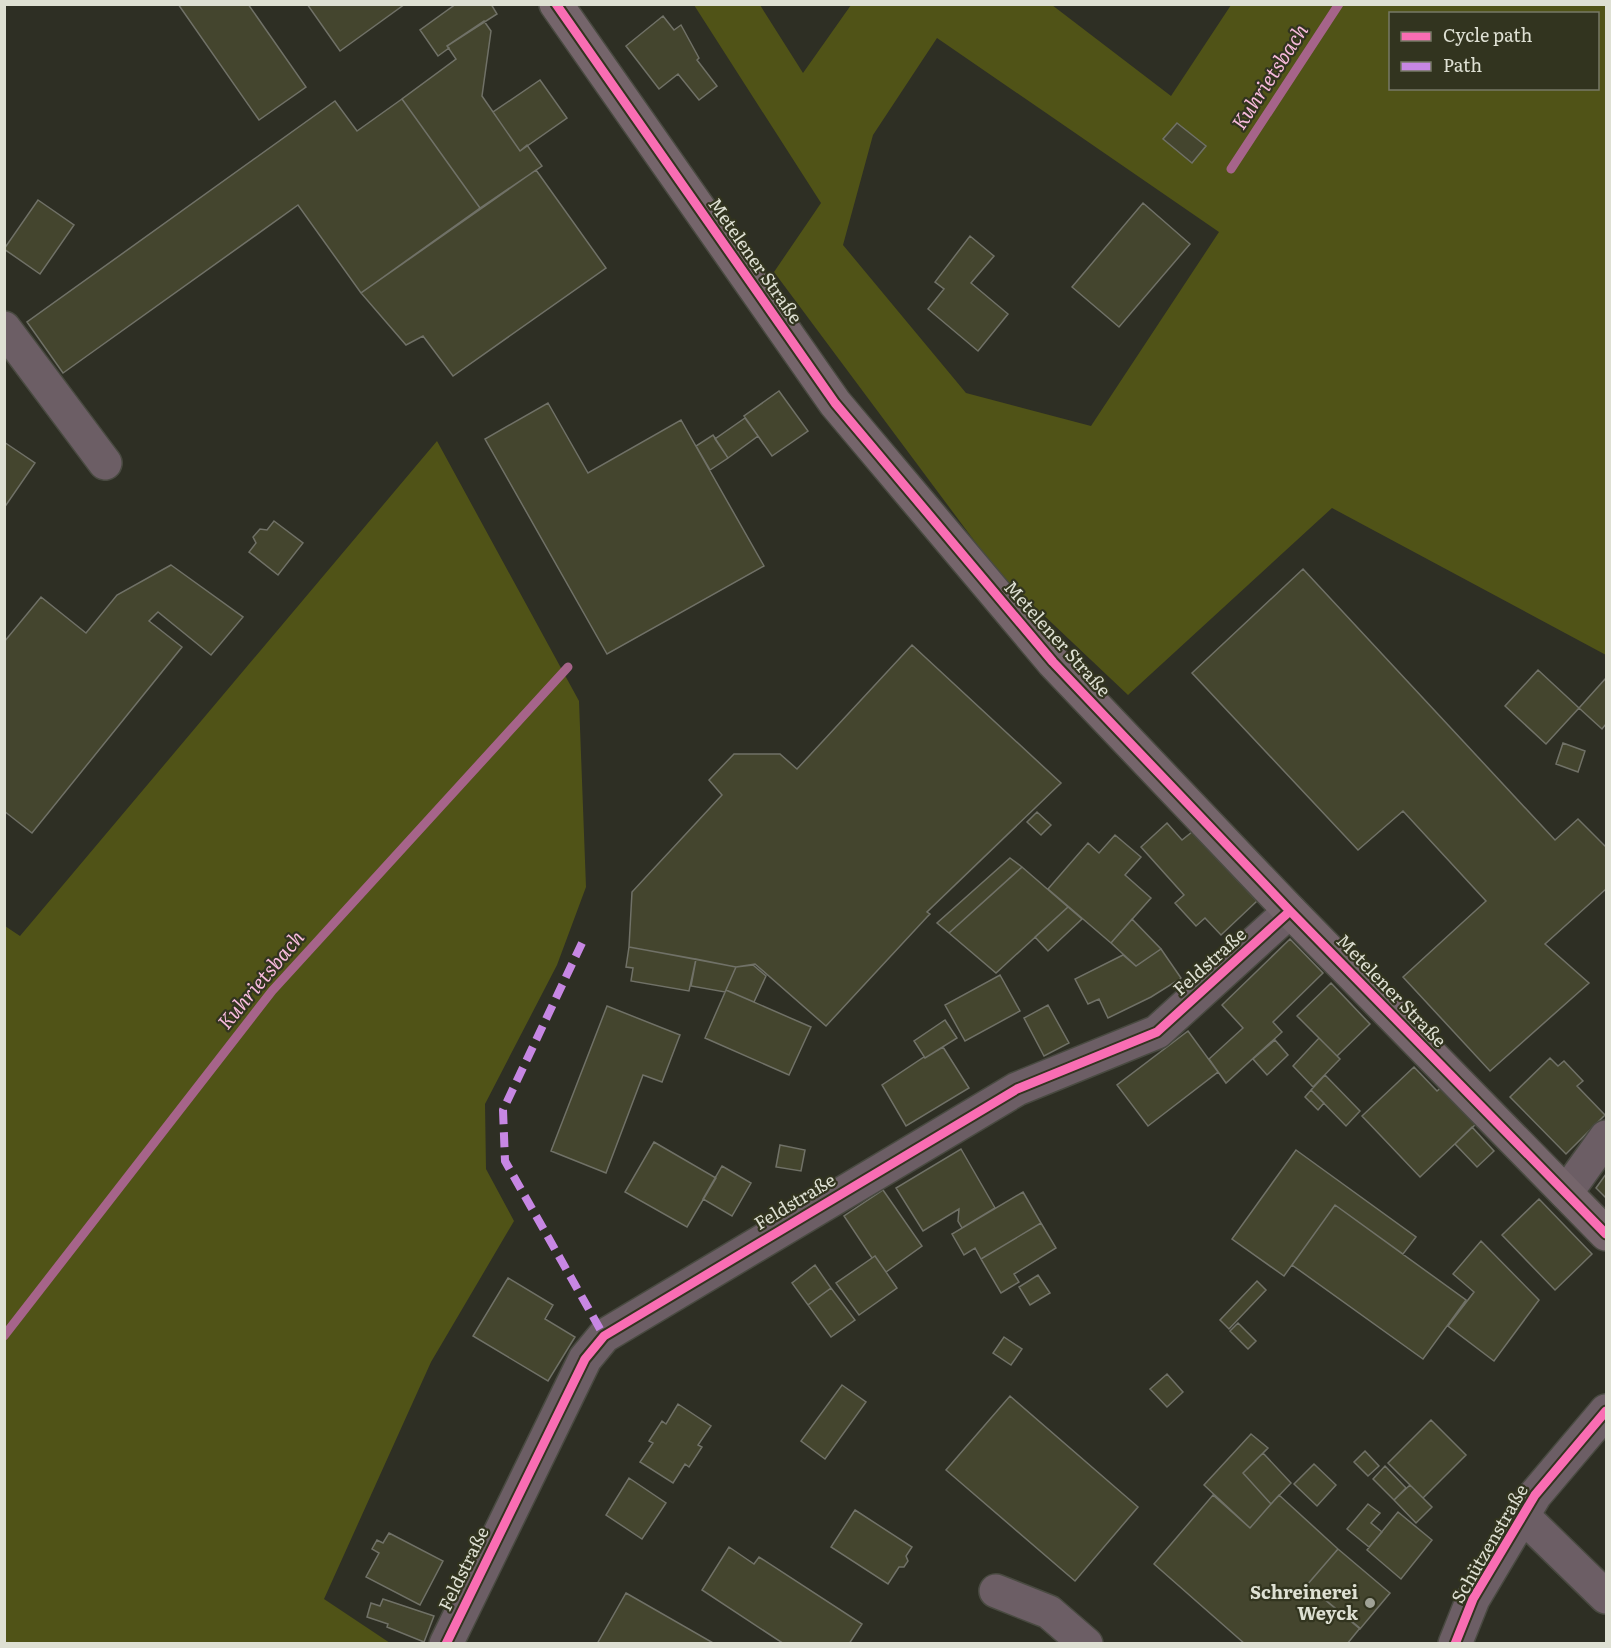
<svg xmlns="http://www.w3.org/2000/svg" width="1611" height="1648" font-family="Literata,serif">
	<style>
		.green { fill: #505317; fill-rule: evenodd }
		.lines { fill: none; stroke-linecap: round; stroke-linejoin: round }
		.stream { stroke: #a6648a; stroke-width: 9 }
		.building { fill: #44452e; stroke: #707167; stroke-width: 1.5 }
		.minor-casing { stroke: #494a41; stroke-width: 36 }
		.major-casing { stroke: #494a41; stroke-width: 36 }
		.minor { stroke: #6c5e65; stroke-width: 33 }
		.major { stroke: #75656b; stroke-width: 33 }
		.quiet { stroke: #c787e3; stroke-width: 8; stroke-dasharray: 15 8; stroke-linecap: butt }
		.cycleway-casing { stroke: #32341f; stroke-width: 13 }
		.cycleway { stroke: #f96db3; stroke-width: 9 }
		.poi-dot { fill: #a0a296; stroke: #32341f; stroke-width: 2 }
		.labels { text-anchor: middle; stroke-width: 4.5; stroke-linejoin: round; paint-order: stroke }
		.street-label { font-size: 18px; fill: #dee0d3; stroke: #32341f }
		.poi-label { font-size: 18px; font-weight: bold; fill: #dee0d3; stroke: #32341f; text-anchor: end }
		.water-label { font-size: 20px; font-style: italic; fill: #f7badc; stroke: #32341f }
	</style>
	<rect width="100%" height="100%" fill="#2e2f24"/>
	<path class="green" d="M694,5H760L803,73L851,5H1052L1171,96L1231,5H1606V655L1332,508L1128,695L996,570L774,272L821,203ZM1390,14H1598V88H1390ZM937,38L1219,232L1091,426L966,393L843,245L873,135Z
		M437,441L579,701L586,887L557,965L485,1104L486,1169L514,1221L431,1362L324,1599L390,1643H5V926L20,936Z"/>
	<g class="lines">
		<path class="stream" d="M1231,169L1339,4
			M4,1336L272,991L568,667"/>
	</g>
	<path class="building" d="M178,4H248L306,87L259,120Z
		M307,4H405L340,51Z
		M456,4H491L497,14L447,46L449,48L438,56L420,30Z
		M663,16L674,30L681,25L699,58L697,60L717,86L699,100L678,74L659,89L626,46Z
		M484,21L491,31L482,96L520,151L527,145L542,166L480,208L402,99L456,59L447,46Z
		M540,80L567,118L520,151L493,112Z
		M402,99L480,208L361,293L298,205L63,373L27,322L335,101L357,131Z
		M1177,123L1206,146L1192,163L1163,139Z
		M536,170L606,268L453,376L423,336L406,345L361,293Z
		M38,200L74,225L40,274L4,249Z
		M1143,203L1190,244L1119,327L1072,287Z
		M970,236L994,256L971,283L1008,314L978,351L928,309L944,289L935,282Z
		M779,391L808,431L772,456L744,416Z
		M548,403L588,473L681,420L764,566L607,654L485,439Z
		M745,418L758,436L728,458L715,439Z
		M713,435L728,458L710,470L696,446Z
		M4,442L35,463L4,508Z
		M274,521L303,543L278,575L249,552L256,543L253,537L260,529L267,530Z
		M171,565L243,617L211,655L158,612L149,621L182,647L32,833L4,811V642L41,597L86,633L117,595Z
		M1303,569L1555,840L1578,819L1606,847V889L1545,944L1589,983L1490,1071L1403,977L1486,901L1403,811L1358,850L1192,673Z
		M912,645L1061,783L927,912L930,914L927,917L826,1026L755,964L736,967L629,947L632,892L722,795L709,780L734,754H780L797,769Z
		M1538,670L1579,708L1546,744L1505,706Z
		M1606,678V724L1602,729L1579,708Z
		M1563,743L1585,751L1578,772L1556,764Z
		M1037,812L1051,825L1041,835L1027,822Z
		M1167,823L1182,840L1192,832L1257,901L1221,935L1205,918L1196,926L1175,903L1184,895L1141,847Z
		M1115,835L1141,857L1125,875L1151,898L1111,943L1048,889L1088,843L1099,853Z
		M1010,858L1022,867L949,933L937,923Z
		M1022,867L1068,907L996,973L949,933Z
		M1068,907L1082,919L1048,951L1035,937Z
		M1132,919L1161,949L1136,966L1111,943Z
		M1290,939L1323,973L1273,1022L1282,1032L1226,1083L1209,1059L1243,1028L1222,1005Z
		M629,947L696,959L689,991L631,981L633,968L626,967Z
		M1161,949L1181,978L1180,979L1151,997L1108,1018L1099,999L1088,1004L1075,979L1123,955L1136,966Z
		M696,959L736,967L725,992L691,986Z
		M753,965L766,976L754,1002L726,990L736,967Z
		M1000,975L1020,1011L965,1041L945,1005Z
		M1331,983L1370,1024L1337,1056L1297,1016Z
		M726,990L811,1027L789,1075L705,1038Z
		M1048,1005L1069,1043L1044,1056L1024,1018Z
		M607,1006L680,1035L662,1082L643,1075L606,1173L551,1151Z
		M945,1020L957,1038L925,1058L914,1041Z
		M1188,1031L1218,1072L1148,1126L1117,1085Z
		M1319,1038L1340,1059L1313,1087L1293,1066Z
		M1275,1040L1288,1055L1267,1075L1253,1059Z
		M943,1047L969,1088L906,1126L882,1085L924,1057L925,1058Z
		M1550,1058L1558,1066L1564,1061L1583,1081L1577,1086L1605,1115L1566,1154L1510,1097Z
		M1414,1067L1437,1091L1443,1086L1477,1123L1420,1177L1362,1116Z
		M1325,1075L1360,1111L1346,1126L1311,1090Z
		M1311,1090L1324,1103L1318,1110L1305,1097Z
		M1472,1127L1494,1151L1477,1167L1455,1144Z
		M654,1142L716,1178L687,1227L625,1192Z
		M780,1145L805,1150L801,1171L776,1167Z
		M961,1149L995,1208L962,1228L958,1221L959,1209L923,1231L896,1188Z
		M1296,1150L1416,1237L1403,1254L1335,1205L1284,1276L1232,1239Z
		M722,1166L751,1183L732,1216L703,1199Z
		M1606,1174V1198L1596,1188Z
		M883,1190L922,1246L886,1272L875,1256L872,1258L844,1216Z
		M1023,1192L1041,1223L981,1259L975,1248L964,1255L952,1234Z
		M1539,1199L1592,1254L1555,1290L1502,1235Z
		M1335,1205L1466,1300L1423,1359L1292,1265Z
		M1041,1223L1056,1248L1014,1274L1019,1282L1001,1293L981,1259Z
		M1481,1241L1539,1300L1494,1361L1448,1326L1474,1292L1453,1274Z
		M875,1256L897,1288L859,1315L836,1283Z
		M815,1265L831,1288L808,1305L792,1283Z
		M1038,1275L1050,1293L1030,1305L1019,1287Z
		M508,1278L553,1305L545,1319L575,1337L548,1381L473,1336Z
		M1257,1281L1266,1290L1229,1329L1220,1320Z
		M831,1288L855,1320L831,1337L808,1305Z
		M1238,1323L1256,1341L1248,1349L1230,1331Z
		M1004,1337L1022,1349L1011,1365L993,1353Z
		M1167,1374L1183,1392L1167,1407L1150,1389Z
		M842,1385L866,1402L825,1459L801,1441Z
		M1010,1396L1138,1507L1075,1581L946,1470Z
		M678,1404L711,1426L698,1445L702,1447L689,1467L685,1464L673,1483L640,1462L653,1443L649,1441L662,1421L666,1424Z
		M1431,1420L1466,1455L1423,1498L1388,1463Z
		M1251,1434L1268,1448L1243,1473L1271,1504L1250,1528L1204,1485Z
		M1365,1451L1379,1466L1368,1476L1354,1462Z
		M1263,1453L1291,1483L1271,1504L1243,1473Z
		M1314,1464L1336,1485L1317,1506L1294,1484Z
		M1385,1466L1406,1488L1394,1500L1373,1479Z
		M629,1478L666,1503L642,1539L606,1515Z
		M1410,1485L1432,1507L1416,1523L1394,1500Z
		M1213,1495L1250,1528L1279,1495L1338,1549L1307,1585L1360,1628L1347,1644H1245L1154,1564Z
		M1368,1504L1380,1513L1371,1523L1382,1532L1369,1547L1347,1529Z
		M855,1510L912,1547L906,1556L908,1561L904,1567H899L888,1584L831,1547Z
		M1398,1512L1432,1540L1401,1579L1367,1550Z
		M389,1533L443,1561L420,1605L366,1577L379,1553L372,1549L377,1540L383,1543Z
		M729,1547L754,1564L759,1557L862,1624L849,1644H784L702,1590Z
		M1338,1549L1390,1593L1360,1629L1307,1585Z
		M626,1593L715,1644H597Z
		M383,1599L434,1616L424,1642L387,1627L388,1624L367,1617L371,1603L380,1606Z"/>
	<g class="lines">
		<g class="minor-casing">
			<path id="minor" d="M4,328L105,463
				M1566,1193L1606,1137
				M1523,1516L1606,1597
				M996,1591L1049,1612L1086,1644
				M446,1644L585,1359L604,1336L1017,1089L1157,1032L1290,911
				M1455,1644L1473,1599L1535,1495L1606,1411"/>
		</g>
		<g class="major-casing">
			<path id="major" d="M556,4L835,403L1053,662L1290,911L1606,1234"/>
		</g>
		<use href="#minor" class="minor"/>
		<use href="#major" class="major"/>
		<path class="quiet" d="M582,943L503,1110L505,1161L604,1336"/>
		<g class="cycleway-casing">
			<path id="cycleway" d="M556,4L835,403L1053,662L1290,911L1606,1234
				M446,1644L585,1359L604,1336L1017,1089L1157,1032L1290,911
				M1455,1644L1473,1599L1535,1495L1606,1411"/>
		</g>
		<use href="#cycleway" class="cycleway"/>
	</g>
	<circle class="poi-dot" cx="1370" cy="1603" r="6"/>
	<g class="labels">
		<g class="street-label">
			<text transform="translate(755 261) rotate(55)" y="6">Metelener Straße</text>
			<text transform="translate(1057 639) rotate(48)" y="6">Metelener Straße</text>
			<text transform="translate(1210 962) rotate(-42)" y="6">Feldstraße</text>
			<text transform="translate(1391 991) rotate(46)" y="6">Metelener Straße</text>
			<text transform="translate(795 1202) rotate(-31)" y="6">Feldstraße</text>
			<text transform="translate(1490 1544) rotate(-60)" y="6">Schützenstraße</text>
			<text transform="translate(464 1569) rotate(-64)" y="6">Feldstraße</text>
		</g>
		<g class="poi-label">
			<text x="1358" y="1599">Schreinerei<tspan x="1358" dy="21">Weyck</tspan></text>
		</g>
		<g class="water-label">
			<text transform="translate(1270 77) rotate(-57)" y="7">Kuhrietsbach</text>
			<text transform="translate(261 980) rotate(-50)" y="7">Kuhrietsbach</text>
		</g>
	</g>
	<rect width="1611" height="1648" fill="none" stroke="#dee0d3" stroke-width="12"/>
	<rect x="1389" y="12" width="210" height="78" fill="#32341f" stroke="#777967" stroke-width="1.5"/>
	<rect x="1401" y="32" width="30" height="9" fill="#f96db3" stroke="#777967" stroke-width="1.5"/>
	<text x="1443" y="42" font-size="18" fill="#dee0d3">Cycle path</text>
	<rect x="1401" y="62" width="30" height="9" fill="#c787e3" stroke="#777967" stroke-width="1.5"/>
	<text x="1443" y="72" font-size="18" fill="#dee0d3">Path</text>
</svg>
